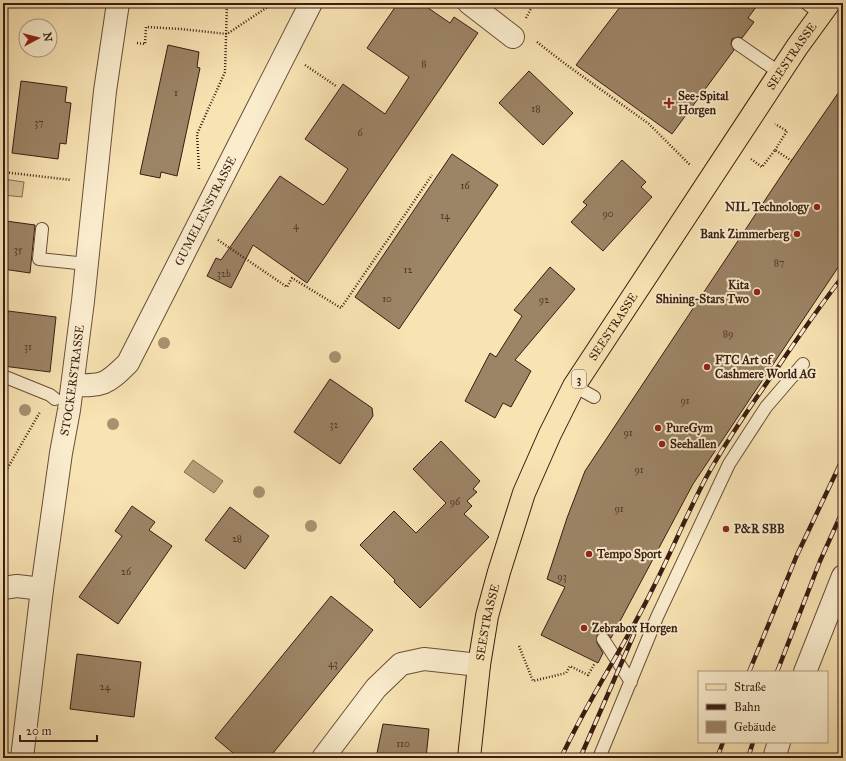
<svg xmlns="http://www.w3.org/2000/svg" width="846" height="761" font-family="'IM FELL Great Primer',serif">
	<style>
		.green { fill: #d8c198; stroke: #886f55 }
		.water { fill: #b7a07c; stroke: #856c52 }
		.building { fill: #9c8466; stroke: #391d12 }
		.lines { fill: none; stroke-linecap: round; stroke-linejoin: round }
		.lane-casing { stroke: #694e3a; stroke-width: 14 }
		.street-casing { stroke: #694e3a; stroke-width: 24 }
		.primary-casing { stroke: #391d12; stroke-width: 24 }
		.path { stroke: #391d12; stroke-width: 2.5; stroke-dasharray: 1 2; stroke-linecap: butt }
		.lane { stroke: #faedce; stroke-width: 12 }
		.street { stroke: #faedce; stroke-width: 22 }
		.primary { stroke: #f8e3b3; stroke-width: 22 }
		.rail-casing { stroke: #391d12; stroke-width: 4.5 }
		.rail { stroke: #faedce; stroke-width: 3; stroke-dasharray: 9; stroke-linecap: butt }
		.tree { fill: #a99170 }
		.poi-dot { fill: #8f2418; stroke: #faedce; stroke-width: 1.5 }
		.labels { text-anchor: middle; stroke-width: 4; stroke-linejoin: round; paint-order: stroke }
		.number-label { font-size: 10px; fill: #523727 }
		.shield { fill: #faedce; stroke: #735b4a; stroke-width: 1 }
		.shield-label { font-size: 11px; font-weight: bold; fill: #391d12 }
		.street-label { font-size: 12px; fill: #391d12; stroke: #faedce }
		.poi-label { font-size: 12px; font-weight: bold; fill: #391d12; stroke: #faedce; text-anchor: start }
	</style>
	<rect width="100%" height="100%" fill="#f8e3b3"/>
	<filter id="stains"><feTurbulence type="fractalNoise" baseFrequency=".005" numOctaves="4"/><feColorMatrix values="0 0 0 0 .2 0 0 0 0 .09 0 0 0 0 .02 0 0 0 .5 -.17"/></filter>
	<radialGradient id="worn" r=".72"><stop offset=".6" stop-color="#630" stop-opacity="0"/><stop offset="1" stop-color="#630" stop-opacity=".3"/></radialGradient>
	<path class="green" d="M3,179L24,182L22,197L3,195Z"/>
	<path class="water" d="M193,460L223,481L214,493L184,472Z"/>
	<path class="building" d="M398,3H421L450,23L454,17L478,33L307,283L253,245L231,288L207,276L216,258L221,260L280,176L323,205L327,201L348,169L305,139L343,84L385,114L409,77L367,48Z
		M623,3H759L748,18L754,22L742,38L738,37L732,39L731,44L734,50L672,134L576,65Z
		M168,45L199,52L197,67L200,68L177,176L161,172L160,178L140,174Z
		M529,71L573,113L543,145L499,103Z
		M21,81L67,87L65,102L71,103L66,144L60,143L58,159L12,153Z
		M843,86V260L693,484L611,638L607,633L603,632L597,635V643L603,653L598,663L541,635L565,587L547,579L567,518L585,471L787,167Z
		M452,154L498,185L399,329L355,297Z
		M622,160L646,182L641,187L652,197L603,251L571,222L587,205L583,202Z
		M6,221L35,225L30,273L3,269V222H6Z
		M550,267L575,289L515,360L531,371L511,407L503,403L495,418L465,401L490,353L496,357L522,316L514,310Z
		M8,311L56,317L50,372L3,366V326L6,327Z
		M330,379L372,408L373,416L340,464L294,432Z
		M441,441L480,481L473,489L477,492L467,501L472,506L464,514L489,537L420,608L394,582L395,580L360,545L394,511L416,533L446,503L413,469Z
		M132,506L155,522L149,530L172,546L118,624L79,597L122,536L115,531Z
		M230,507L269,536L245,569L205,540Z
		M331,596L373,630L269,758H239L215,738Z
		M77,654L141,662L134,717L70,709Z
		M383,724L429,729L426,758H376Z"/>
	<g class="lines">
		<g class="lane-casing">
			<path id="lane" d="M806,3L821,14
				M738,44L780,73
				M42,229L39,259L87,264
				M3,376L50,395L55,399
				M574,386L594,397
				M603,639L631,682
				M599,758L657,617L729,464L766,407L803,364"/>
		</g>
		<g class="street-casing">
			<g id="street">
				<path d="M469,3L513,37"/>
				<path id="s1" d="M73,385C103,386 106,385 128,363L311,3"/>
				<path d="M3,588L17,586L42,589"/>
				<path d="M805,672L843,576"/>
				<path id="s2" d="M22,758L42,589L61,453L69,410L83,301L105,91L118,3"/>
				<path d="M323,758L376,688L401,664L424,659L479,665"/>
				<path d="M774,758L779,742"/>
			</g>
		</g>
		<g class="primary-casing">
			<g id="primary">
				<path id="s3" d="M469,758L479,665L487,616L499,572L524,493L550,434L574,386L797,47L829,3"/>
			</g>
		</g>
		<path class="path" d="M526,18L534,3
			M537,42L564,63L649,124L690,165
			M137,43L145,44L146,27L181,29L227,34L269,6L281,3
			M305,65L336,86
			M775,150L787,131L775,124
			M751,159L762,167L775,150L792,161
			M199,169L197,134L225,72L227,3
			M3,172L71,180
			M218,240L287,287L292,278L341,308L432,175
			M3,476L40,412
			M519,646L533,681L566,673L570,666L588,675L595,663"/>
		<use href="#lane" class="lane"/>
		<use href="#street" class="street"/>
		<use href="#primary" class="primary"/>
		<g class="rail-casing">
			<path id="rail" d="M749,672L797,555L843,458
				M777,672L820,561L843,510
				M561,758C588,699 625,646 653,588C672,551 687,513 707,476C728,438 753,402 778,367C799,336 820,306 843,276
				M580,758L635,632
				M717,758L723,742
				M748,758L753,742"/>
		</g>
		<use href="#rail" class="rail"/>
	</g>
	<g class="tree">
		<circle cx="164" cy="343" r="6"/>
		<circle cx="335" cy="357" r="6"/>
		<circle cx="25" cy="410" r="6"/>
		<circle cx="113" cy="424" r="6"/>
		<circle cx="259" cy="492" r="6"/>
		<circle cx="311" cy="526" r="6"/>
	</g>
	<g class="poi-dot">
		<path d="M667 97h4v4h4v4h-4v4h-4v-4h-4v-4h4z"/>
		<circle cx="817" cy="207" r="4"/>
		<circle cx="797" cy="234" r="4"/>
		<circle cx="757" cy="292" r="4"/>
		<circle cx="707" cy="367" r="4"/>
		<circle cx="658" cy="428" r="4"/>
		<circle cx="662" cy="444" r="4"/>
		<circle cx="726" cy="529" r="4"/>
		<circle cx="589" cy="554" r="4"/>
		<circle cx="584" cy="628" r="4"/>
	</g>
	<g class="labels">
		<g class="number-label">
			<text x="424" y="67">8</text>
			<text x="176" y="96">1</text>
			<text x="536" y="112">18</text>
			<text x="39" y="126">37</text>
			<text x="360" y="136">6</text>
			<text x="465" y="189">16</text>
			<text x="608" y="217">90</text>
			<text x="445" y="219">14</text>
			<text x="296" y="229">4</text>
			<text x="18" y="253">35</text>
			<text x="779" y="266">87</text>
			<text x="408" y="273">12</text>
			<text x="224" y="277">32b</text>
			<text x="387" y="302">10</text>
			<text x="544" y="303">92</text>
			<text x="728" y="337">89</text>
			<text x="28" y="350">31</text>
			<text x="685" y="404">91</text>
			<text x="334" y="428">32</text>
			<text x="628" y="436">91</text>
			<text x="639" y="473">91</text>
			<text x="455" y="505">96</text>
			<text x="619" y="512">91</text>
			<text x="237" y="542">28</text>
			<text x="126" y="575">26</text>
			<text x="562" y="580">93</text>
			<text x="333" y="667">43</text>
			<text x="105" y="690">24</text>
			<text x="403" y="747">110</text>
		</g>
		<rect class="shield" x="572" y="370" width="14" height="18" rx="3"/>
		<g class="shield-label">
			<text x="579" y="383">3</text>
		</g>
		<g class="street-label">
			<text dy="4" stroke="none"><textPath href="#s3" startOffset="785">SEESTRASSE</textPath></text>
			<text dy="4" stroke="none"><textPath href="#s1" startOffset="233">GUMELENSTRASSE</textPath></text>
			<text dy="4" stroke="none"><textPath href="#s3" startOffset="461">SEESTRASSE</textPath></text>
			<text dy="4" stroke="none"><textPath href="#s2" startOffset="381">STOCKERSTRASSE</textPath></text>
			<text dy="4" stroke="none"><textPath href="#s3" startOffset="137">SEESTRASSE</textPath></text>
		</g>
		<g class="poi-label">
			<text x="678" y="100">See-Spital<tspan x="678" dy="14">Horgen</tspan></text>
			<text x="809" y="211" text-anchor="end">NIL Technology</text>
			<text x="789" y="238" text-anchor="end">Bank Zimmerberg</text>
			<text x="749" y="289" text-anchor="end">Kita<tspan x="749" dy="14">Shining-Stars Two</tspan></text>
			<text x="715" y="364">FTC Art of<tspan x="715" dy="14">Cashmere World AG</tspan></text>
			<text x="666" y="432">PureGym</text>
			<text x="670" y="448">Seehallen</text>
			<text x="734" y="533">P&amp;R SBB</text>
			<text x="597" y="558">Tempo Sport</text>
			<text x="592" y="632">Zebrabox Horgen</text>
		</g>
	</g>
	<rect width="846" height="761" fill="none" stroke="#f8e3b3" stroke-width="16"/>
	<rect x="4" y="4" width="838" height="753" fill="none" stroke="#391d12" stroke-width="2"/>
	<rect x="8" y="8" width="830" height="745" fill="none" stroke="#391d12"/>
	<rect x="698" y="671" width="130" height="72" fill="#faedce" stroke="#ad9a83"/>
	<rect x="706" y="684" width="20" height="6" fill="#f8e3b3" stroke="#ad9a83"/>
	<text x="734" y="691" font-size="12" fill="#391d12">Straße</text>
	<rect x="706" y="704" width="20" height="6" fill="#391d12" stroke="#ad9a83"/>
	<text x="734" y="711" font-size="12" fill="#391d12">Bahn</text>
	<rect x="706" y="721" width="20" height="12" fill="#9c8466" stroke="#ad9a83"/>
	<text x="734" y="731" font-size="12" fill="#391d12">Gebäude</text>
	<g transform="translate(38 38) rotate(83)"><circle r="19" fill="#faedce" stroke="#ad9a83"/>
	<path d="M0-3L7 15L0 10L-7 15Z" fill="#8f2418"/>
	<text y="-6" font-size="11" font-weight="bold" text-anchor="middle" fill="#391d12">N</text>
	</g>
	<path d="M20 735v6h77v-6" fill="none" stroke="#391d12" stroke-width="2"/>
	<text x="26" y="735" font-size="12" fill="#391d12" stroke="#faedce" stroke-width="3" paint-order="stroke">20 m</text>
	<rect width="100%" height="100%" filter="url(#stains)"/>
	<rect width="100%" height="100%" fill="url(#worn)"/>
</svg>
